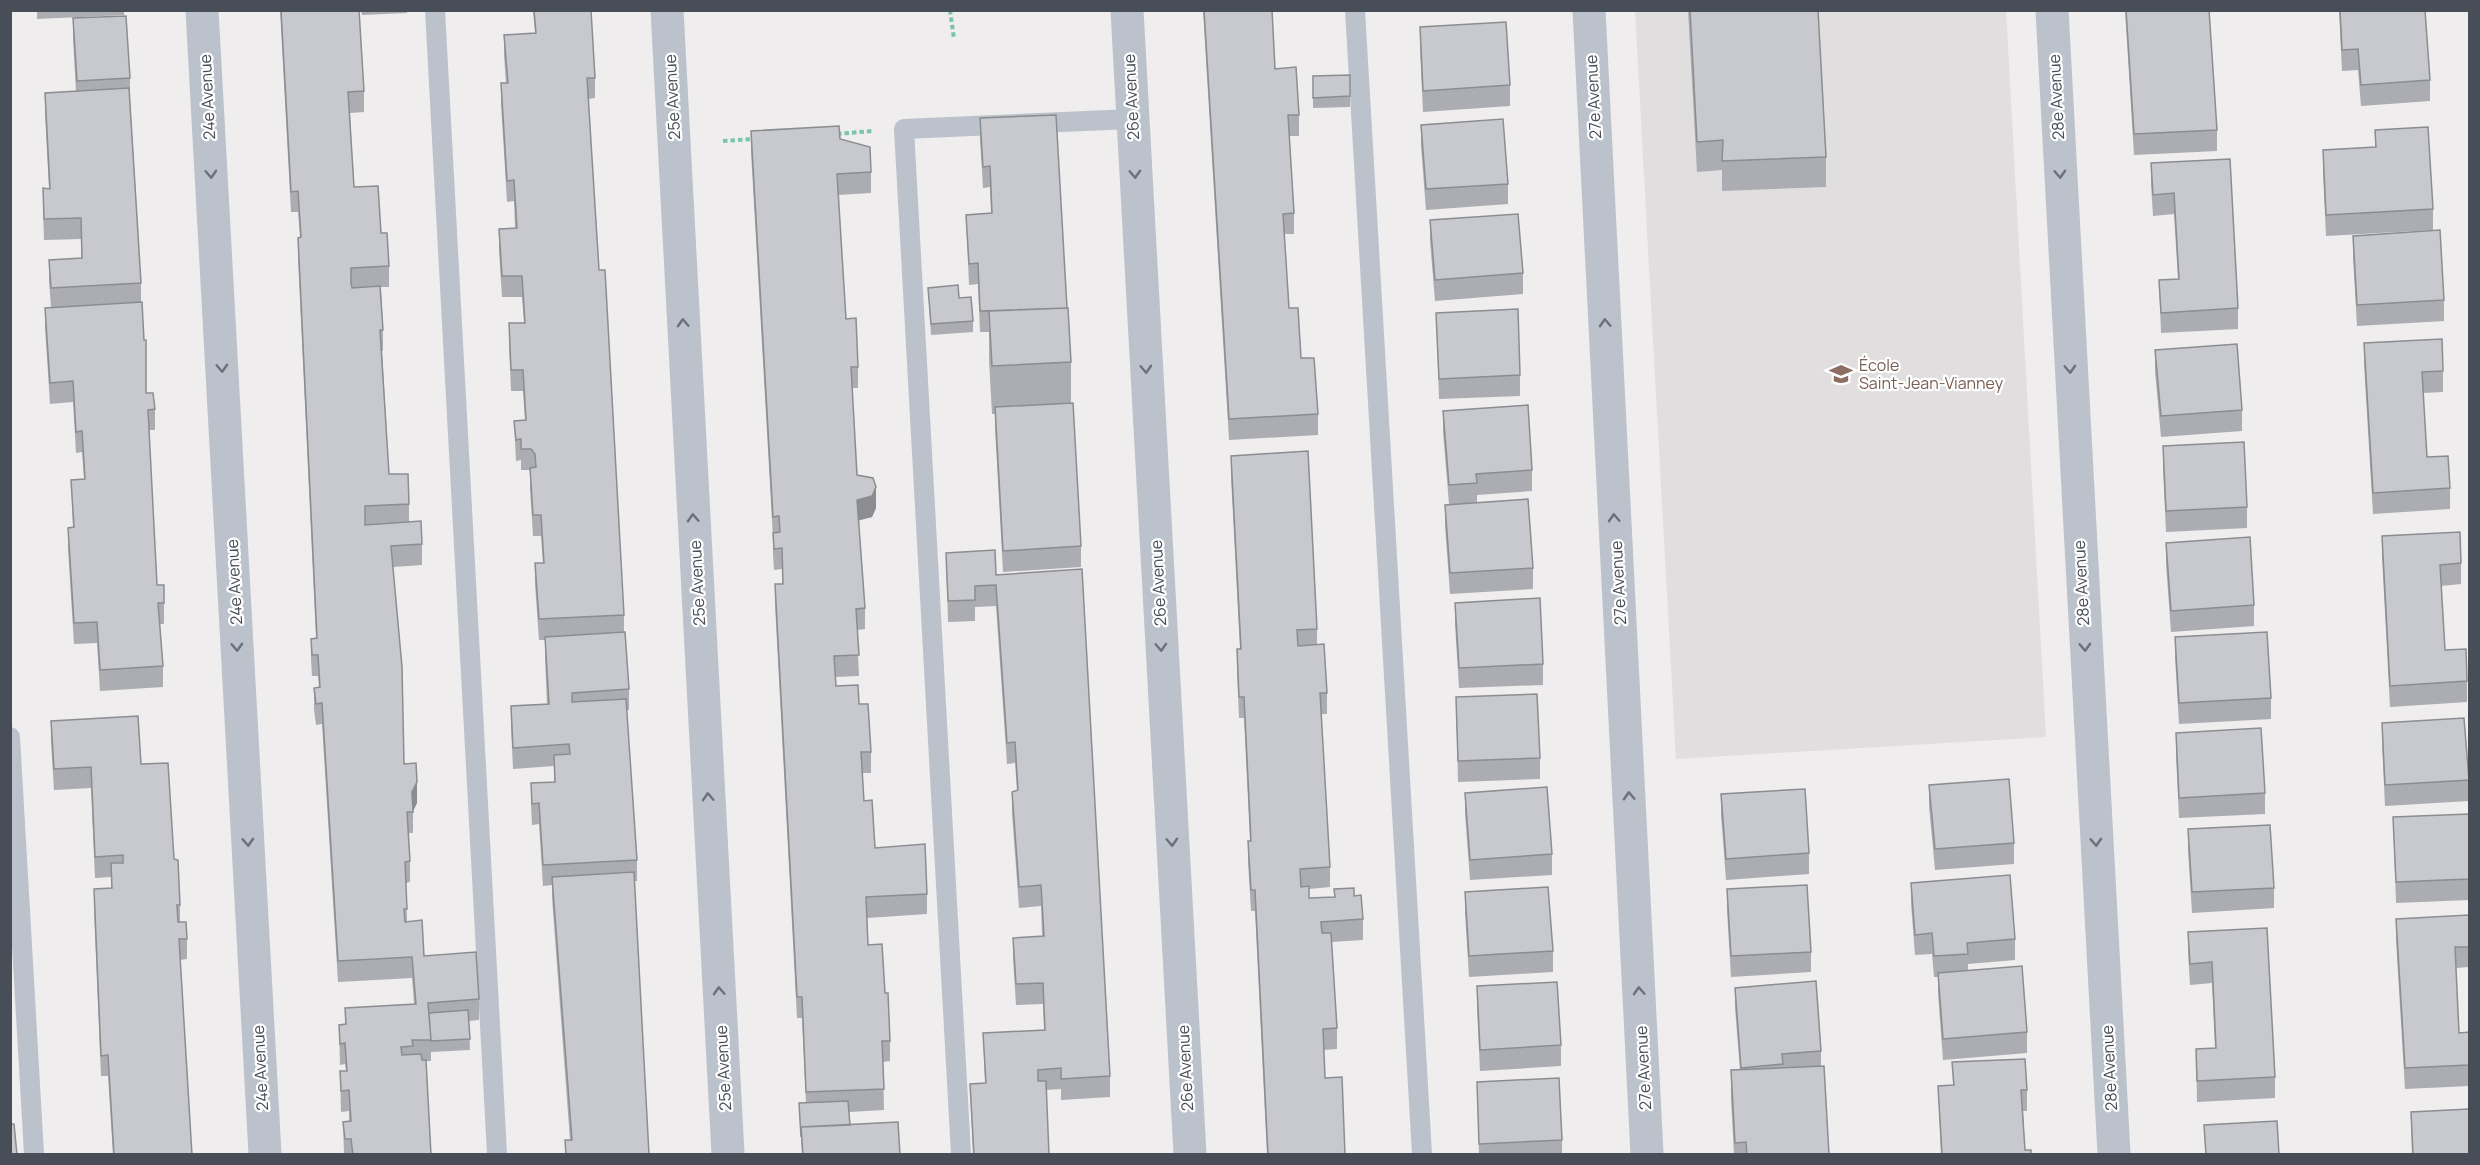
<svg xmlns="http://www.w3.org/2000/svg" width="2480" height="1165" font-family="Manrope,sans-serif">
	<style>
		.education { fill: #e0dede }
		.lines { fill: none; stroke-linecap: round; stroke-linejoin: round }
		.path { stroke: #7ac5a9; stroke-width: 4; stroke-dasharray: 4.5 3; stroke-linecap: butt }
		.lane { stroke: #bcc2cb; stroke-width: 20 }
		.street { stroke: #bcc2cb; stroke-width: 33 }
		.wall { fill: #abadb2 }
		.shaded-wall { fill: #8b8d91 }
		.building { fill: #c7c9cf; stroke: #8b8d91; stroke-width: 1.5 }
		.oneway { stroke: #6a717a }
		.labels { text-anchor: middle; stroke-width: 4.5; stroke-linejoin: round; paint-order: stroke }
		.street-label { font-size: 16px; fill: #474e58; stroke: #fff }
		.education-label { font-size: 16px; fill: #785e54; stroke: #fff; text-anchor: start }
	</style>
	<rect width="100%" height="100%" fill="#efeded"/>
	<path class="education" d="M1635,11H2006L2046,737L1676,759Z"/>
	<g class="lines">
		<path class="path" d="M950,10L954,39
			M837,134L872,131
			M723,141L755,139"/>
		<path class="lane" d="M435,10L497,1154
			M1355,10L1422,1154
			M10,737L34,1154
			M961,1154L904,129L1132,119"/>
		<path class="street" d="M202,10L265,1154
			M667,10L728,1154
			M1127,10L1190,1154
			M1589,10L1647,1154
			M2052,10L2114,1154"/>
	</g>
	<path class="wall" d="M37,10H124V15L37,19Z
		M280,10H359L364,91V112L350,113L354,187L381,233L389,266V287H381L383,330V351H382L389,474L409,504V522L422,544V565L393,567L404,764L417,803L413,811V833H408L410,861V882L406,883L407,921L424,956L479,999V1020L469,1021L470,1050L431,1052V1061H426L431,1155H344L343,1122H349V1111L341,1112L340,1071H346L345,1064L340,1065L339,1025L345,1024V1008L414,1004L412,978L338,982L322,724L316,725L314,709V688L319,687L318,676H312L311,660V639L316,638L298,258V238L300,237L298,212H291Z
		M361,10H407V13L362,15Z
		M533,10H591L595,78V98L588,99L599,270L624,615V632L629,689V710H626L637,860V881H634L649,1155H565V1140H570L552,898V885L543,886L539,824L532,825L531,804V783L554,782V766L513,769L511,727V706L547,704L545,658V640H539L535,584V563H543L541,536H533L530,488V470H521V460L516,461L514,421L525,420L523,391H511L509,344V323H524L522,297H502L499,250V229L515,228L514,201L507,202L501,104V83H506L504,56V35L535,33Z
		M1203,10H1272L1275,69L1299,115V136H1289L1294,213V234H1284L1289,308L1301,358L1318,414V435L1229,440Z
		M1688,10H1818L1826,157V187L1722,191V170L1697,172Z
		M2125,10H2209L2217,130V151L2134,155Z
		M2339,10H2425L2430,80V101L2361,106L2358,70L2342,71Z
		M73,18L130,78V99L141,283V302L146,393L155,409V430H149L157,585H164V624H160L163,666V687L100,691L97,643L74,644L68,549V528L73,527L71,480L84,479L82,452L76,453L73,402L50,404L45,328V308L51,307L49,281V260L81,258V239L44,240L43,209V188L49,189L45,114V93L76,92L73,39Z
		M1420,27L1510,85V106L1423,112L1420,48Z
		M1350,75V107L1313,108V76Z
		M980,118L1067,308L1071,362V403L1081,546V567L1003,572L995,428V414H992L989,360V332H980L978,284L969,285L966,215L991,213L990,187L983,188L980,139Z
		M1421,125L1508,184V204L1426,210L1421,146Z
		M2375,130L2433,209V230L2326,236L2323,171V150L2375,147Z
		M751,131L871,172V193L838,195L846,319L858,367V388H852L857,475L876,508L872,517L858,520L865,608V629L857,630L859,676L836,677V686L859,704L871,752V773H862L864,801L875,848L927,894V914L867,918L868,945L885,993L890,1041V1061L883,1062L884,1110L849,1112L850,1125L900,1155H802L799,1103H806L802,1018H797L775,605V584H782V569L774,570L773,554V538L751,152Z
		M2230,159L2238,308V329L2161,333L2159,280L2178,279L2174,214L2153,216L2151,184V163Z
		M1430,220L1523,273V294L1435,301L1430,241Z
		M2353,236L2444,300V321L2357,326L2353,257Z
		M928,288L973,321V332L931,335Z
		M1436,313L1520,375V396L1439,399Z
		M2364,343L2443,371V392L2423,393L2427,457L2450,488V509L2373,514L2364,364Z
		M2155,350L2242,410V431L2161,437L2155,371Z
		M1443,411L1532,470V491L1477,495V503L1533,568V589L1450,594L1445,526V505L1449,504L1443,432Z
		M2163,446L2247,507V528L2166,532L2163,467Z
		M1231,456L1317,629V645L1327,693V714H1321L1330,867V887L1309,889V898L1334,897V889L1354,896L1363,919V940L1331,942L1337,1028V1049L1323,1050L1325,1078L1345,1155H1267L1255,911H1251L1248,862V841H1250L1244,718H1239L1237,670V649H1240L1231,477Z
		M2382,536L2461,563V584L2441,586L2445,650L2467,681V702L2390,707L2382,557Z
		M2166,543L2254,605V626L2171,632L2166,564Z
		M946,553L996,575L1110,1076V1097L1061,1100V1089L1046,1090L1049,1155H973L970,1084H985L983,1033L1044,1030L1043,1004L1016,1005L1013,958V938L1042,936L1041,906L1019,908L1012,813V792L1017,791L1015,763L1007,764L996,606L975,607V621L948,622Z
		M1455,603L1543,664V685L1459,688L1455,624Z
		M2175,637L2271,698V719L2179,724L2175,658Z
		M1456,697L1540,758V779L1458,782Z
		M51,721L141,764L174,859L180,905V922L187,939V959L180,960L192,1155H113L108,1076H101L94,910V889L111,888V877L95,878L91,788L54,790L51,742Z
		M2382,723L2469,780V801L2385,806L2382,743Z
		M2176,733L2265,793V814L2179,818L2176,754Z
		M1929,785L2014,843V864L1935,870L1929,806Z
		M1465,793L1552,854V875L1470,880L1465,814Z
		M1721,794L1809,853V874L1726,880L1721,815Z
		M2469,814V900L2396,903L2393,817Z
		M2188,829L2274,888V908L2192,913L2188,850Z
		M1911,883L2015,939V960L1968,964V971L2027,1032V1053L1943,1060L1938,994V977H1934L1932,954L1915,955L1911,904Z
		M1727,889L1811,952V972L1731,977L1727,910Z
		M1465,892L1553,951V972L1469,977L1465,913Z
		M2469,915V967L2456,968L2459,1033L2469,1032V1086L2405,1089L2396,940V919Z
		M2267,928L2275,1077V1098L2197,1102L2196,1049L2215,1048L2212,983L2190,985L2188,953V932Z
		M1477,986L1561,1045V1066L1480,1071L1477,1007Z
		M1735,988L1821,1051V1066L1829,1155H1734L1731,1100V1070H1740L1735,1008Z
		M1952,1062L2027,1090V1111H2023L2025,1150L2031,1155H1941L1938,1086L1953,1085Z
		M1477,1082L1562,1140V1155H1479Z
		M2411,1112L2469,1155H2412Z"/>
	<path class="shaded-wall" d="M876,487V508L872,517L857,521V500Z
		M417,782V803L412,813V792Z"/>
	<path class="building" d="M281,10H359L364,91L348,92L354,187L378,186L381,233H387L389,266L351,268V283L352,288L380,286L383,330H380L389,474H408L409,504L365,506V525L421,521L422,544L391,546L402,667L404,764L416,763L417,782L412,792L413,812H407L410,861L405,862L407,909H404L405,922L422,920L424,956L476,952L479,999L428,1003L431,1040H412L413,1046L401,1047L402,1055L421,1054L422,1060H426L431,1155H353L351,1139H345L343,1122L351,1121L349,1090L341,1091L340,1071H347L345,1043L340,1044L339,1025L346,1024L345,1008L416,1004L412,957L338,961L322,703L316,704L314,688L320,687L318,655H312L311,639L317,638L298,238L301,237L298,191L291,192Z
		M534,10H591L595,78H587L599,270H605L624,615L539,619L535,563H544L541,515H533L530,468L536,467L535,454L531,449H521V439L516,440L514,421L526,420L523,370H511L509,323H525L522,276H502L499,229L517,228L514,180L507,181L501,83H508L504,35L536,33Z
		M1204,10H1272L1275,69L1296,67L1299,115H1288L1294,213L1283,214L1289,308H1298L1301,358H1314L1318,414L1229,419Z
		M1690,10H1818L1826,157L1722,161L1723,140L1697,142Z
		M2126,10H2209L2217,130L2134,134Z
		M2340,10H2425L2430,80L2361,85L2358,49L2342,50Z
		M126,16L130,78L77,81L73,18Z
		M1506,22L1510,85L1423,91L1420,27Z
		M1350,75V96L1313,98V76Z
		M129,88L141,283L51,288L49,260L82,258L81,218L44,219L43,188L50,189L45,93Z
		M1056,115L1067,308L980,311L978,263L969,264L966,215L992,213L990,166L983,167L980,118Z
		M1503,119L1508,184L1426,189L1421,125Z
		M839,126L840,139L870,147L871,172L837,174L846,319L856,318L858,367H851L857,475L873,478L876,487L872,496L857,500L865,608L856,609L859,655L834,656L836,686L858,685L859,704H868L871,752H861L864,801L872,800L875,848L925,844L927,894L866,897L868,945L882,944L885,993H888L890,1041H882L884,1089L806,1092L802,997H797L775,584H783L782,548L774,549L773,533L780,532L779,516L773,517L751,131Z
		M2428,127L2433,209L2326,215L2323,150L2376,147L2375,130Z
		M2230,159L2238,308L2161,313L2159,280L2179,279L2174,193L2153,195L2151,163Z
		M1518,214L1523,273L1435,280L1430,220Z
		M2440,230L2444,300L2357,305L2353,236Z
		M958,285L959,298L971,297L973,321L931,324L928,288Z
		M142,302L144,340H146V393H153L155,409L148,410L157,585H164V603H158L163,666L100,670L97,622L74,623L68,528L74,527L71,480L85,479L82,431L76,432L73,381L50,383L45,308Z
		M1068,308L1071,362L992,366L989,311Z
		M1518,309L1520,375L1439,379L1436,313Z
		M2442,339L2443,371L2422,372L2427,457L2448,456L2450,488L2373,493L2364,343Z
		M2237,344L2242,410L2161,416L2155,350Z
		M1073,403L1081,546L1003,551L995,407Z
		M1528,405L1532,470L1476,474L1477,483L1449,485L1443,411Z
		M2244,442L2247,507L2166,511L2163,446Z
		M1308,451L1317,629L1297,630L1298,646L1324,644L1327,693H1320L1330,867L1300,869L1301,887L1309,886V898L1335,897L1334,889L1354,888V896L1361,895L1363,919L1321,922L1322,933H1331L1337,1028L1323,1029L1325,1078L1342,1077L1345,1155H1268L1255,890H1251L1248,841H1251L1244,697H1239L1237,649H1241L1231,456Z
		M1528,499L1533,568L1450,573L1445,505Z
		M2460,532L2461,563L2440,565L2445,650L2466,649L2467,681L2390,686L2382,536Z
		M2250,537L2254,605L2171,611L2166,543Z
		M995,550L996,575L1082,569L1110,1076L1061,1079V1068L1038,1070V1081H1046L1049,1155H974L970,1084L986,1083L983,1033L1045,1030L1043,983L1016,984L1013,938L1044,936L1041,885L1019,887L1012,792L1018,790L1015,742L1007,743L996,585L975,586V600L948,601L946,553Z
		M1540,598L1543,664L1459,668L1455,603Z
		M625,632L629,689L572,693V702L626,699L637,860L543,865L539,803L532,804L531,783L555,782L554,755L570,754L569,744L513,748L511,706L549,704L545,637Z
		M2267,632L2271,698L2179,703L2175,637Z
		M1537,694L1540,758L1458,761L1456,697Z
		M138,716L141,764L168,763L174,859L178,860L180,905H177L178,922H186L187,939H179L192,1155H114L108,1055L101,1056L94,889L112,888L111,863H123V855L95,857L91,767L54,769L51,721Z
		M2464,718L2469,780L2385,785L2382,723Z
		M2261,728L2265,793L2179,798L2176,733Z
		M2009,779L2014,843L1935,849L1929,785Z
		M1547,787L1552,854L1470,860L1465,793Z
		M1805,789L1809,853L1726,859L1721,794Z
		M2469,814V879L2396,882L2393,817Z
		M2270,825L2274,888L2192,892L2188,829Z
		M634,872L649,1155H566L565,1140H572L552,877Z
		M2010,875L2015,939L1967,943L1968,954L1934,956L1932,933L1915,935L1911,883Z
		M1807,885L1811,952L1731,956L1727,889Z
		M1548,887L1553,951L1469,956L1465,892Z
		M2469,915V947H2455L2459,1033L2469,1032V1065L2405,1068L2396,919Z
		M2267,928L2275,1077L2197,1081L2196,1049L2216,1048L2212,962L2190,964L2188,932Z
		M2022,966L2027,1032L1943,1039L1938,973Z
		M1816,981L1821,1051L1782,1054L1783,1064L1741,1068L1735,988Z
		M1557,982L1561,1045L1480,1050L1477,986Z
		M468,1010L470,1039L431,1041L429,1013Z
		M2025,1059L2027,1090H2021L2025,1150H2031V1155H1942L1938,1086L1954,1085L1952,1062Z
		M1824,1066L1829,1155H1747L1746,1142L1735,1143L1731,1070Z
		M1559,1078L1562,1140L1479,1144L1477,1082Z
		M848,1101L850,1125L801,1127V1137L799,1103Z
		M2469,1109V1155H2413L2411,1112Z
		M2277,1121L2279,1155H2206L2204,1125Z
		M898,1122L900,1155H803L801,1127Z
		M10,1124H14L17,1155H10Z"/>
	<defs><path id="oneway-chevron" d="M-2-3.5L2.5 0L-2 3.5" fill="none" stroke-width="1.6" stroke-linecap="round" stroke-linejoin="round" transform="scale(1.5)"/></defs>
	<g class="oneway">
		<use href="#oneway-chevron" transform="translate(211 174) rotate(87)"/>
		<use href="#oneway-chevron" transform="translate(1135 174) rotate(87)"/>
		<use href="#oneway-chevron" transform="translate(2060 174) rotate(87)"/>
		<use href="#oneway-chevron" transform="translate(683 323) rotate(-93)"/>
		<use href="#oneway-chevron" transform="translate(1605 323) rotate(-93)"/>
		<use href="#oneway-chevron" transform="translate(222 368) rotate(87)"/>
		<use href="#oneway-chevron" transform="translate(1146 369) rotate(87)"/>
		<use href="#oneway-chevron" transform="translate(2070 369) rotate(87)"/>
		<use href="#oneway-chevron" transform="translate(693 518) rotate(-93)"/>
		<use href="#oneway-chevron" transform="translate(1614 518) rotate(-93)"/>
		<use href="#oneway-chevron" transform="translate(237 647) rotate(87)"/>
		<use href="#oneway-chevron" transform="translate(1161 647) rotate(87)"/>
		<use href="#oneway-chevron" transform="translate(2085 647) rotate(87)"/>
		<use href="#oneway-chevron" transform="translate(1629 796) rotate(-93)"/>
		<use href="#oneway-chevron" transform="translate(708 797) rotate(-93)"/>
		<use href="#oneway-chevron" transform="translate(248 842) rotate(87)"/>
		<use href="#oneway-chevron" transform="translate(1172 842) rotate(87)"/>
		<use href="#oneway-chevron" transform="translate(2096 842) rotate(87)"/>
		<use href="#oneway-chevron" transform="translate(719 991) rotate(-93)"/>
		<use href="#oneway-chevron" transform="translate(1639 991) rotate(-93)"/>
	</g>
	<defs>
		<g id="school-bare" transform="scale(1.8)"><path d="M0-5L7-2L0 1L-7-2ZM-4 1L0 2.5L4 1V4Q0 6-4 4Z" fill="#8d6e63" stroke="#fff" stroke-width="2.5" paint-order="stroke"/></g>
	</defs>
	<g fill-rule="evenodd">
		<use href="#school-bare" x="1841" y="374"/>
	</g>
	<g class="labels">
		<g class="street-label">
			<text transform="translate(207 97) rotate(-93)" y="6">24e Avenue</text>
			<text transform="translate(672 97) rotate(-93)" y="6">25e Avenue</text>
			<text transform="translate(1131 97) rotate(-93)" y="6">26e Avenue</text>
			<text transform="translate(1593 97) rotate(-93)" y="6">27e Avenue</text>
			<text transform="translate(2056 97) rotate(-93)" y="6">28e Avenue</text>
			<text transform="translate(234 582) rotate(-93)" y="6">24e Avenue</text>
			<text transform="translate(697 583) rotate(-93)" y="6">25e Avenue</text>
			<text transform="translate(1158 583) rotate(-93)" y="6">26e Avenue</text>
			<text transform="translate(1618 583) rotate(-93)" y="6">27e Avenue</text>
			<text transform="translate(2081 583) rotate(-93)" y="6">28e Avenue</text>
			<text transform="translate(260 1068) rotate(-93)" y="6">24e Avenue</text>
			<text transform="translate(723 1068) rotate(-93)" y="6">25e Avenue</text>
			<text transform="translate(1185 1068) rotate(-93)" y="6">26e Avenue</text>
			<text transform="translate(1643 1068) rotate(-93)" y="6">27e Avenue</text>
			<text transform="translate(2109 1068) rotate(-93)" y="6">28e Avenue</text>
		</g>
		<g class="education-label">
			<text x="1859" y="371">École<tspan x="1859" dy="18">Saint-Jean-Vianney</tspan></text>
		</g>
	</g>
	<rect width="2480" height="1165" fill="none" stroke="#474e58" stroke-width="24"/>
</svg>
